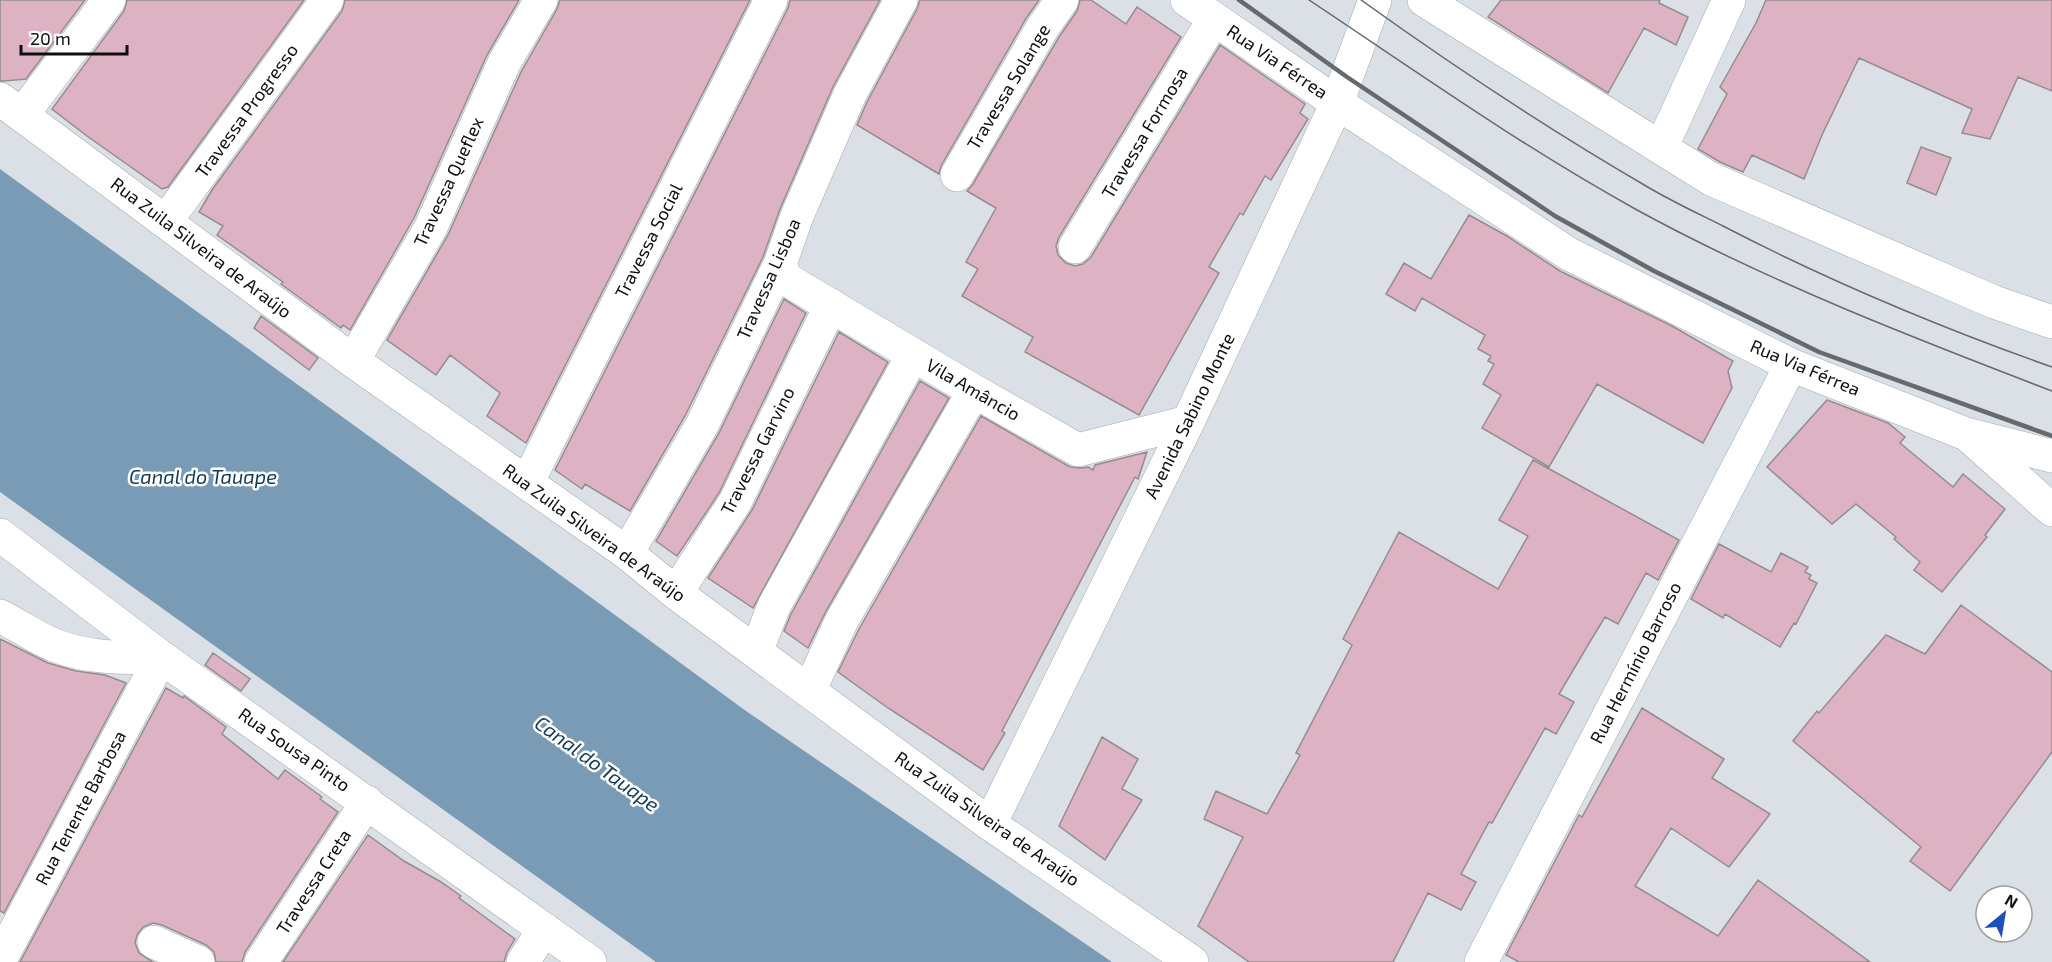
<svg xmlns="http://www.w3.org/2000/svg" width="2052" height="962" font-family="'Exo 2',sans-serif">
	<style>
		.water { fill: #7a9bb5 }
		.building { fill: #ddb3c3; stroke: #948c8f; stroke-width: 1.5 }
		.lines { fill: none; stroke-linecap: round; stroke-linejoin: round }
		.minor-casing { stroke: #a4aab0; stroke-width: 34 }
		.minor { stroke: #fff; stroke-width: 33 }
		.tram { stroke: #666a6d; stroke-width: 1.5 }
		.rail { stroke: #666a6d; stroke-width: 4.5 }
		.labels { text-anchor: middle; stroke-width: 5; stroke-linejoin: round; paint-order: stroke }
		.street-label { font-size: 18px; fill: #0d0f11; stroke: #fff }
		.water-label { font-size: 20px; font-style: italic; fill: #113b57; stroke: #fff }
	</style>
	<rect width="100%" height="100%" fill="#dae0e6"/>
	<path class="water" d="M0,169L529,552L746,711L1112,962H656L0,492Z"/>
	<path class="building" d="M0,0H85L26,79L4,81H0Z
		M127,0H304L168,187L162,189L87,136L52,109L124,11Z
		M345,0H519L487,55L414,218L350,330L343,325L341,328L281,284L283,282L217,235L223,226L199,212L212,190L342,11Z
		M560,0H750L526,443L487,416L500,393L450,355L436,375L387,340L448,235L521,72L557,9Z
		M790,0H880L833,87L780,209L763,257L685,416L630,511L585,484L582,489L555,470L788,8Z
		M920,0H1039L1027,17L941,166L939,174L857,125L867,102L917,9Z
		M1080,0H1091L1126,24L1137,7L1181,37L1059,237L1056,246L1058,255L1066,263L1075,266L1083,264L1091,257L1220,45L1305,104L1300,113L1308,119L1271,180L1265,176L1243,215L1240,213L1209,267L1219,273L1139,415L1025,352L1033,337L962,296L978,269L966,262L996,208L967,191L973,184L1059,37L1077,11Z
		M1501,0H1660L1659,3L1688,17L1676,45L1644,28L1608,93L1488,17Z
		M1766,0H2052V91L2018,77L1990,139L1962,133L1972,109L1859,58L1822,135L1804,179L1752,155L1743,172L1720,162L1698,149L1727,94L1720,87L1756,23Z
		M1921,147L1951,158L1936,195L1907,183Z
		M1469,215L1507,236L1560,271L1672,326L1733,361L1728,371L1732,388L1703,443L1597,384L1549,467L1482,428L1501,395L1483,384L1494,364L1488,361L1491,356L1478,349L1485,335L1422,298L1415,311L1386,294L1404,263L1431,279Z
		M784,299L806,313L719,493L677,556L656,541L719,433Z
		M261,316L318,358L309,370L254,328Z
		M839,332L888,362L753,608L708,578L752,510Z
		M920,381L949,398L826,611L808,648L784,631L791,614Z
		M1827,400L1888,423L1905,437L1900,443L1953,487L1963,474L2005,509L1985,535L1987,537L1942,592L1914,570L1920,562L1894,539L1896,537L1856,504L1832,524L1767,467Z
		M981,416L1070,467L1082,468L1088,467L1093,470L1095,465L1147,452L1138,479L1135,477L1002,731L1005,733L983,770L888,708L838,672L859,629Z
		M1533,460L1679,540L1658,580L1646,573L1618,624L1605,617L1591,640L1559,694L1574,702L1556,734L1545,728L1492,823L1489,822L1461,874L1476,882L1461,910L1428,893L1393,962H1249L1198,926L1243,837L1204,819L1216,791L1267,814L1300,755L1296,753L1352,645L1343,639L1399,532L1498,589L1528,536L1499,520Z
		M1719,544L1771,572L1781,553L1808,567L1805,572L1811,575L1809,579L1817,583L1796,624L1794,623L1780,647L1725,614L1723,618L1691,599Z
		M1961,605L2052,672V752L1950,891L1910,861L1921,847L1793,741L1817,711L1819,713L1886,635L1925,654Z
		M0,639L48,663L76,671L105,675L126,683L4,913L0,911Z
		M213,653L250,679L241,691L205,665Z
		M166,688L183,698L184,696L226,727L222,734L278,779L285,770L322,797L320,799L338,812L245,952L242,962H216L214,952L206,945L162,925L153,923L143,927L137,935L135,943L139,953L153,962H20Z
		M1642,708L1724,759L1712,778L1770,814L1729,867L1671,828L1635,886L1718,936L1758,880L1870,962H1519L1506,955L1579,815L1582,817Z
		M1102,737L1138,759L1122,789L1142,800L1105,860L1059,826Z
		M368,835L404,861L441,882L461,896L459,898L515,939L507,952L504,962H283Z"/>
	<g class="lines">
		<g class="minor-casing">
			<path id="minor" d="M1187,0L1337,103L1569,254L1791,365L1966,434L2052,456
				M1424,0L1711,179L1994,302L2052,322
				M0,99L353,361L627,553L676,593L756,652L990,824L1192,962
				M22,115L109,0
				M1661,148L1729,0
				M957,175L1043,27L1062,0
				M166,221L327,0
				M1075,247L1214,19
				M780,264L786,279L974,391L1078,450L1188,422
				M353,361L431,227L504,63L541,0
				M1970,437L2052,510
				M527,483L771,0
				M0,535L161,657L590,962
				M627,553L702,425L780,264L797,216L850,94L901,0
				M676,593L735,502L831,305
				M0,616C18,625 36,638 54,645C89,659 125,658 161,657
				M756,652L774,606L913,355
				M809,691L842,620L974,391
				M990,824L1188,422L1337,103L1375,0
				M154,942L198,962
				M0,960L161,657
				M261,962L367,802
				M523,962L544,929
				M1481,962L1791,365"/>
		</g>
		<use href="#minor" class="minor"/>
		<path class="tram" d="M1309,0C1417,72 1523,147 1637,210C1769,282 1911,337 2052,391
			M1361,0C1453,66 1548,129 1646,186C1671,201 1697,213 1723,226C1829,281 1939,327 2052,367"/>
		<path class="rail" d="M1239,0L1347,77L1555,216L1654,271L1819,352L2052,436"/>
	</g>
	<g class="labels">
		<g class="street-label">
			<text transform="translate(1277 62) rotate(34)" y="6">Rua Via Férrea</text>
			<text transform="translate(1009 87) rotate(-59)" y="6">Travessa Solange</text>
			<text transform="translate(247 111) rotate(-54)" y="6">Travessa Progresso</text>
			<text transform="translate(1145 133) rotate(-59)" y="6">Travessa Formosa</text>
			<text transform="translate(449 182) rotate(-65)" y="6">Travessa Queflex</text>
			<text transform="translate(649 241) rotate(-63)" y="6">Travessa Social</text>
			<text transform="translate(201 248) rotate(37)" y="6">Rua Zuila Silveira de Araújo</text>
			<text transform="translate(769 279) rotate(-66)" y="6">Travessa Lisboa</text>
			<text transform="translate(1805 368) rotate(23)" y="6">Rua Via Férrea</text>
			<text transform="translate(973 390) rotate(30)" y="6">Vila Amâncio</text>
			<text transform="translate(1190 416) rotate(-64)" y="6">Avenida Sabino Monte</text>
			<text transform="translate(758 451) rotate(-63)" y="6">Travessa Garvino</text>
			<text transform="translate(594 533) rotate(36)" y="6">Rua Zuila Silveira de Araújo</text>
			<text transform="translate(1636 663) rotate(-63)" y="6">Rua Hermínio Barroso</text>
			<text transform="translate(294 750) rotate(35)" y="6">Rua Sousa Pinto</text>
			<text transform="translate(81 808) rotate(-62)" y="6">Rua Tenente Barbosa</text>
			<text transform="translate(987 819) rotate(35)" y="6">Rua Zuila Silveira de Araújo</text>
			<text transform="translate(314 882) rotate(-57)" y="6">Travessa Creta</text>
		</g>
		<g class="water-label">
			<text x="203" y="484">Canal do Tauape</text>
			<text transform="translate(597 764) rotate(36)" y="7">Canal do Tauape</text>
		</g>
	</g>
	<g transform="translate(2004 914) rotate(30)"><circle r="28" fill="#ffffff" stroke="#9e9fa0" stroke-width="1.5"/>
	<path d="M0-4.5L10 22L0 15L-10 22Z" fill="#1f4fbc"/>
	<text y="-9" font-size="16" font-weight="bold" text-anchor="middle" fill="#0d0f11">N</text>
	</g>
	<path d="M21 45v9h106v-9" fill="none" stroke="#0d0f11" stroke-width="3"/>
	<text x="30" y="45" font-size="18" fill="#0d0f11" stroke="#ffffff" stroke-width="4.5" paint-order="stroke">20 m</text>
</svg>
